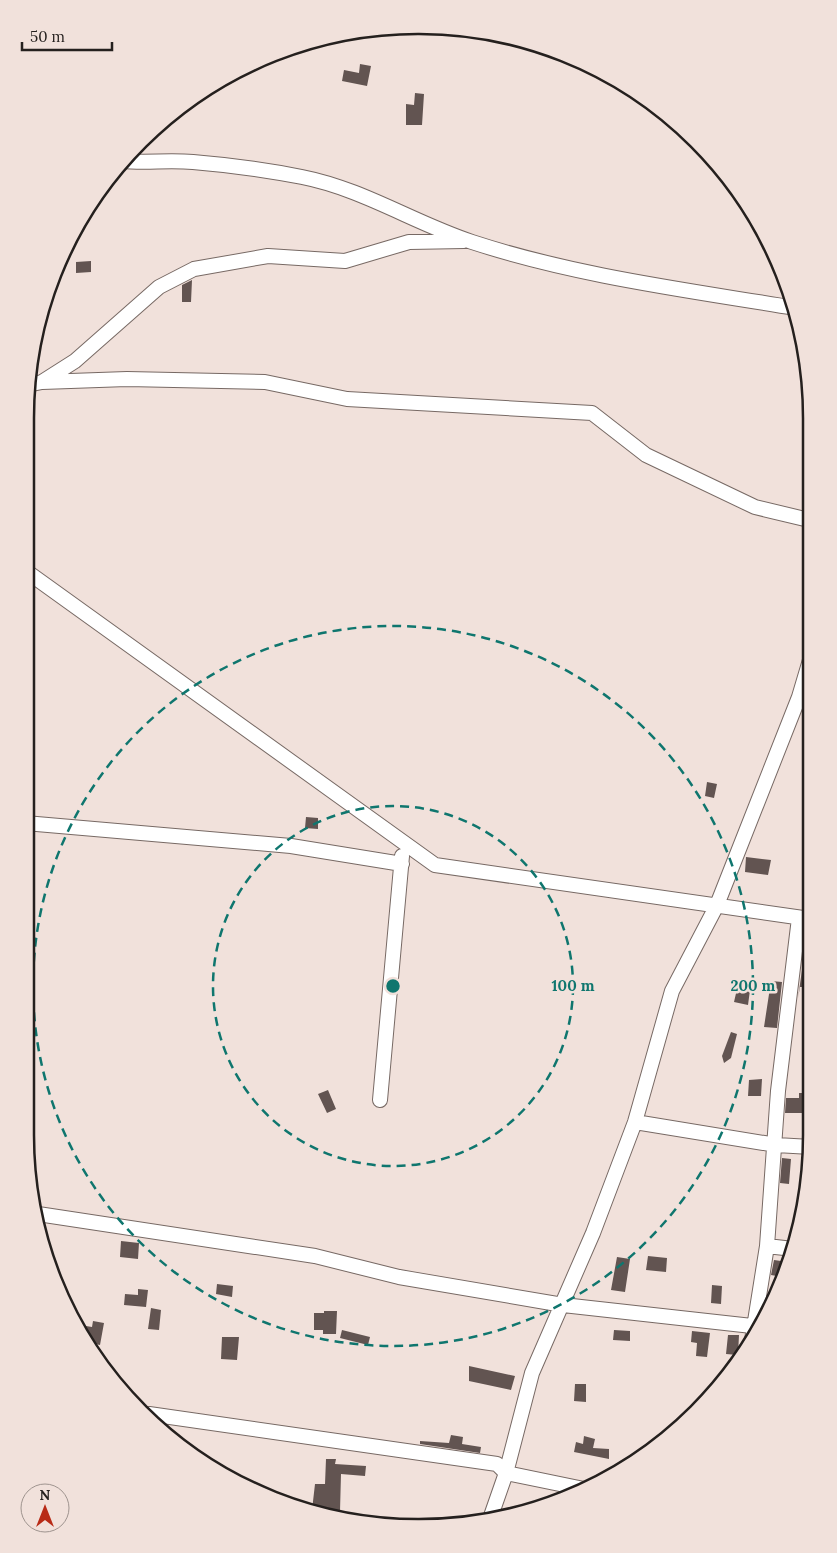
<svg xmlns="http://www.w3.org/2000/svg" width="837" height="1553" font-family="Lora,serif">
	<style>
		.building { fill: #625451 }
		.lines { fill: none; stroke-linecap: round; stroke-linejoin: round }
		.minor-casing { stroke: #776964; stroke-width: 16 }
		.minor { stroke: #fff; stroke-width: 14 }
		.ring { fill: none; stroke: #0f766e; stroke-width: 2.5; stroke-dasharray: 9 6 }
		.rim { fill: none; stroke: #25201e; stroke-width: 2.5 }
		.centre { fill: #0f766e; stroke: #f1e1db; stroke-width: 2.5 }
		.ring-label { font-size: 15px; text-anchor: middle; font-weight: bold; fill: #0f766e; stroke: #f1e1db; stroke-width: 5; stroke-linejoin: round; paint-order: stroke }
	</style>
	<rect width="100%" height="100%" fill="#f1e1db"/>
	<path class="building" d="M360,64L371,66L367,86L342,81L344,70L359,73Z
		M415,93L424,94L422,125H406V104L414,105Z
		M91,261V272L76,273V262Z
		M192,280L191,302H182V285Z
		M707,782L717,784L714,798L705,796Z
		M306,817L318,818V829L305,828Z
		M746,857L771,860L768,875L745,872Z
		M802,970H808V987H800L798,998Z
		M771,981L782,982L777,1028L764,1027Z
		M737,989L750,990L748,1005L734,1002Z
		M731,1032L737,1034L731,1058L724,1063L722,1056Z
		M762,1079L761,1096H748L749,1080Z
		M328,1090L336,1109L327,1113L318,1094Z
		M799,1093H811V1113H785L786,1098H799Z
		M782,1158L791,1159L789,1184L780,1183Z
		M121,1241L139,1243L138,1259L120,1257Z
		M648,1256L667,1258L666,1272L646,1270Z
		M617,1257L630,1259L625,1292L611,1290Z
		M774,1260L788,1262L782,1277L771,1275Z
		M217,1284L233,1286L232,1297L216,1294Z
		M712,1285L722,1286L721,1304L711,1303Z
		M138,1289L148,1290L146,1307L124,1305L125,1294L138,1295Z
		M151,1308L161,1310L159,1330L148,1329Z
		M324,1311H337L336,1334H323V1330H314V1313H324Z
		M93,1321L104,1323L100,1345L90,1343L85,1334L86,1326L92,1327Z
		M342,1330L370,1337L368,1345L340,1338Z
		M614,1330L630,1331V1341L613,1340Z
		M692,1331L710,1333L707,1357L696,1356L697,1343L691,1342Z
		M728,1335H739L738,1355L726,1354Z
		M222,1337H239L237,1360L221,1359Z
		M469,1366L515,1376L511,1390L469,1381Z
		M575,1384H586V1402L574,1401Z
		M451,1435L463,1437L462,1444L481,1447L480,1453L420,1444V1441L449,1443Z
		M584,1436L595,1439L593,1448L609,1449V1459L574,1452L576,1442L583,1444Z
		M326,1459H336L335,1464L366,1466L365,1476L341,1474L340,1511L312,1510L315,1484H325Z"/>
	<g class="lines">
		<g class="minor-casing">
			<path id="minor" d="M122,161C146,163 169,160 193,162C229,165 267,170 302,177C363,189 414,223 472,242C576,276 687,290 795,308
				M42,382L75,361L159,287L194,269L268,256L345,261L409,242L464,241
				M27,385L42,382L127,379L265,382L347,399L592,413L646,455L755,507L809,520
				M26,571L435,865L810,919
				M25,823L291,846L402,864
				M380,1100L402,856
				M635,1122L776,1145L811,1147
				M38,1214L315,1256L399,1277L563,1305L761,1327
				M767,1246L793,1249
				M752,1340L767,1246L778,1091L799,918
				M149,1414L497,1464L506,1473L584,1489
				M491,1516L506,1473L532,1373L593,1233L635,1122L672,991L717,905L799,697L810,660"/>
		</g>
		<use href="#minor" class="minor"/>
	</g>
	<g class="ring">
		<circle cx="393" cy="986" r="180"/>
		<circle cx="393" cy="986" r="360"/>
	</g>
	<path d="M0 0H837V1553H0ZM418 34H419A384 384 0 0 1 803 418V1135A384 384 0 0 1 419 1519H418A384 384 0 0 1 34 1135V418A384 384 0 0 1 418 34Z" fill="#f1e1db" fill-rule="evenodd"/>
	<path class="rim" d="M418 34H419A384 384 0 0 1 803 418V1135A384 384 0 0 1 419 1519H418A384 384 0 0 1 34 1135V418A384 384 0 0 1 418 34Z"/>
	<circle cx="393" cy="986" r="8" class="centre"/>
	<g class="ring-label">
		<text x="573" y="991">100 m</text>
		<text x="753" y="991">200 m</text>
	</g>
	<g transform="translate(45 1508)"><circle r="24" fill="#f1e1db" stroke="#9f948f"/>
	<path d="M0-4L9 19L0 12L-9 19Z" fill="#b82b17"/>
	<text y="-8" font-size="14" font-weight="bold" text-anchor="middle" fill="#25201e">N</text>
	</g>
	<path d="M22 42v8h90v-8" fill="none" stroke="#25201e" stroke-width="2.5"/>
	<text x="30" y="42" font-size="15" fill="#25201e" stroke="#f1e1db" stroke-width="4" paint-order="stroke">50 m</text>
</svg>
